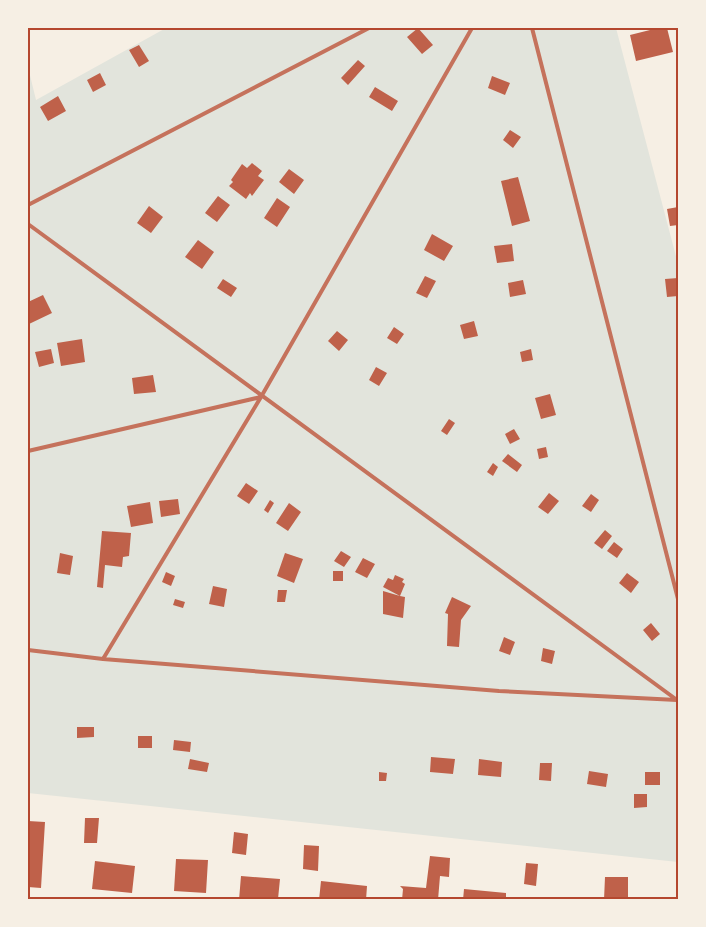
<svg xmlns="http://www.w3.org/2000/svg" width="706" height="927" font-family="'Golos Text',sans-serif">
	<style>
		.green { fill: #e2e4dc }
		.building { fill: #bf614a }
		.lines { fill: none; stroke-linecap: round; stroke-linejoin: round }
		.service { stroke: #c5725c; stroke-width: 4 }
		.neatline { fill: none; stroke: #b5482f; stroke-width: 2 }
	</style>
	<rect width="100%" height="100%" fill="#f6efe4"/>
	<path class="green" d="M166,28H616L678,264V862L28,793V67L36,100Z"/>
	<path class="building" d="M418,28L433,45L422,54L407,37Z
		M658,28H667L673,52L636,61L630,35Z
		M139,45L149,61L139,67L129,50Z
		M358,60L365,66L348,85L341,78Z
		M100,73L106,85L93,92L87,80Z
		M492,76L510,83L505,95L488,88Z
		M375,87L398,101L392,111L369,97Z
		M58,96L66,111L48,121L40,107Z
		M510,130L521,137L513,148L503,140Z
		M252,163L262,171L258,176L264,180L252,196L250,193L246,199L229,186L233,182L231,180L242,164L247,168Z
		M289,169L304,180L294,194L279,182Z
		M518,177L530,221L512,226L501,181Z
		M218,196L230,205L217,222L205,213Z
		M277,198L290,207L277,227L264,218Z
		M149,206L163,217L151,233L137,223Z
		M678,207V225L670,226L667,209Z
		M432,234L453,246L444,261L424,250Z
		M198,240L214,252L202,269L185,257Z
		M512,244L514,261L497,263L494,246Z
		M425,276L436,281L427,298L416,293Z
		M678,278V296L667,297L665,279Z
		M223,279L237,288L231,297L217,288Z
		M523,280L526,294L510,297L508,283Z
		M43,295L52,313L29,324L28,302Z
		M474,321L478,336L464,339L460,325Z
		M394,327L404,334L397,344L387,338Z
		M337,331L348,340L339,351L328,341Z
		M82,339L85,362L61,366L57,343Z
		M51,349L54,363L39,367L35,352Z
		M531,349L533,360L522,362L520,352Z
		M376,367L387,373L379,386L369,380Z
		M153,375L156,392L134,394L132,378Z
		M550,394L556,415L541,419L535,398Z
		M449,419L455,423L447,435L441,431Z
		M514,429L520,439L510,444L505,434Z
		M546,447L548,457L539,459L537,449Z
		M508,454L522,465L517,472L502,461Z
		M493,463L498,467L493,476L487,472Z
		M246,483L258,491L249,504L237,496Z
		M549,493L559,501L548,514L538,507Z
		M591,494L599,500L591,512L582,506Z
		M178,499L180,514L161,517L159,501Z
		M270,500L274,503L268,513L264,510Z
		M150,502L153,523L131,527L127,506Z
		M289,503L301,512L288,531L276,523Z
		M605,530L612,536L602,549L594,543Z
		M102,531L131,533L129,556L123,557L122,567L105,565L103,588L97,587Z
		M614,542L623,549L617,558L607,551Z
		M341,551L351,557L344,567L334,561Z
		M60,553L73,556L70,575L57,573Z
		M285,553L303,559L294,583L277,576Z
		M363,558L375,564L367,578L355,572Z
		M333,571H343V581H333Z
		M166,572L175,576L171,586L162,582Z
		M627,573L639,582L631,593L619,583Z
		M395,575L404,579L402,582L405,584L400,596L405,597L403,618L383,614V591L400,596L383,587L388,578L393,580Z
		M213,586L227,589L224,607L209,604Z
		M278,590H287L285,602H277Z
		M452,597L471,606L461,620L459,647L447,646L448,614L445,613Z
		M175,599L185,602L183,608L173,605Z
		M651,623L660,634L652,641L643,630Z
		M504,637L515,642L510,655L499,651Z
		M543,648L555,651L552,664L541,661Z
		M77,727H94V737L77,738Z
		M138,736H152V748H138Z
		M174,740L191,742L190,752L173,750Z
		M431,757L455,759L453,774L430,772Z
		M190,759L209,763L207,772L188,769Z
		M479,759L502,762L501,777L478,775Z
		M540,763H552L551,781L539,780Z
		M589,771L608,774L606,787L587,784Z
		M379,772L387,773L386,781H379Z
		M645,772H660V785H645Z
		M634,794H647V807L634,808Z
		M85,818H99L97,843H84Z
		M28,821L45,822L41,888L28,887Z
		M234,832L248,834L246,855L232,853Z
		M304,845L319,846L318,871L303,869Z
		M430,856L450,858L449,877L440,876L438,900H402L403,889L400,886L426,888Z
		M176,859L208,860L206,893L174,891Z
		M95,861L135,866L132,893L92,889Z
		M526,863L538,864L536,886L524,884Z
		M241,876L280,879L278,899L239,900Z
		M605,877H628V900H604Z
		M321,881L367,886L366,900H319Z
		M464,889L506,893V900H463Z"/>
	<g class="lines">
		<path class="service" d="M532,28L678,599
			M28,205L369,28
			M28,224L677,700
			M261,397L472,28
			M28,451L261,397L103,659
			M28,650L103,659L499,691L677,700"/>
	</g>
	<rect width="706" height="927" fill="none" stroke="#f6efe4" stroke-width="58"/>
	<rect x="29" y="29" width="648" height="869" class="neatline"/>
</svg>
